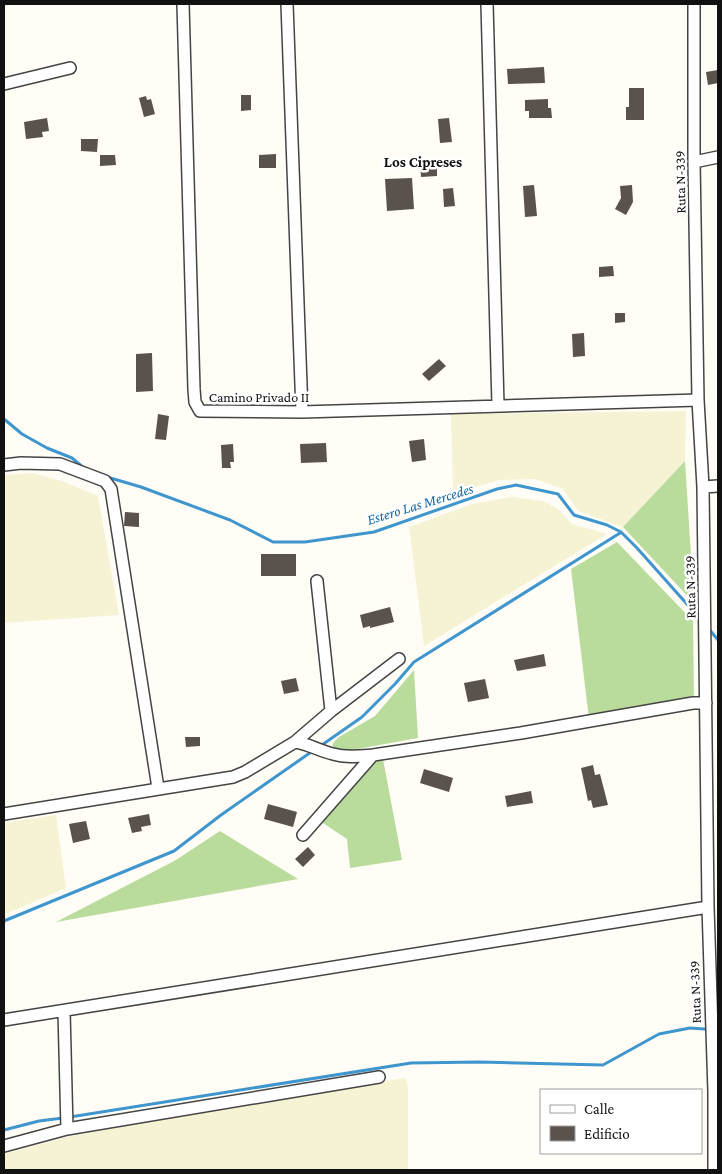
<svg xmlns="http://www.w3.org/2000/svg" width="722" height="1174" font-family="'Crimson Pro',serif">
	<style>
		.farmland { fill: #f6f3d4 }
		.forest { fill: #b9dc9c }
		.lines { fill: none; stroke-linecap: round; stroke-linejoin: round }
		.stream { stroke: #3f96cf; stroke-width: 3 }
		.building { fill: #5a524d }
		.minor-casing { stroke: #444; stroke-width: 14 }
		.minor { stroke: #fff; stroke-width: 11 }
		.labels { text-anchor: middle; stroke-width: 5; stroke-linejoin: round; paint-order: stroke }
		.street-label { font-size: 14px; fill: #111; stroke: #fff }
		.neighbourhood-label { font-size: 15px; font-weight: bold; fill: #111; stroke: #fff }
		.water-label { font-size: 15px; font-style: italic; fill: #1768a6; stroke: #fff }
	</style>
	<rect width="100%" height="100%" fill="#fffdf5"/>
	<path class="farmland" d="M686,411L685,461L623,527L578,511L563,489L535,479L499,480L453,494L451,414Z
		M32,473L62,481L98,496L119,615L4,623V475Z
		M512,497L543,501L558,509L572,524L607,534L424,646L409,527L472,504Z
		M56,815L66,888L4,915V823Z
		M405,1078L407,1082L408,1090V1170H4V1154L66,1137L201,1112Z"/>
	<path class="forest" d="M685,461L694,603L623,527Z
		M617,542L693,621L694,702L589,719L571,569Z
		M414,670L418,738L352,750L332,752L333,743L339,737L375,716Z
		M383,759L402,860L350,868L347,839L323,823L322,810L365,762Z
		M220,831L298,879L56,922L176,860Z"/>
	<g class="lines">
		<path class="stream" d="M4,419L22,434L47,448L72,458L85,469
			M107,477L141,487L230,520L273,542H305L374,532L497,489L516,485L558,494L574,515L607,525L621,532L637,548L702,621
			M709,629L718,640
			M319,747L362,717L395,684L414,662L620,533
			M4,921L174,851L221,815L314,750
			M70,1117L411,1063L479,1062L603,1065L659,1034L690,1028L718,1030
			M4,1130L39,1121L63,1118"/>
	</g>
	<path class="building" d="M544,67L545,83L508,84L507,69Z
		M718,70V83L708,85L706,72Z
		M629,88H644V120H626V107H629Z
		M241,95H251V110L241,111Z
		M146,96L147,100L151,99L155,114L144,117L139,98Z
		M548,99V108H551L552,118H529V111H525V100Z
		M47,118L49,131L42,132L43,137L26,139L24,122Z
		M449,118L452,142L440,143L438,119Z
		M81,139H98L97,152L81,151Z
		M276,154V168H259V155Z
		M100,155H115L116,165L100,166Z
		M420,161H437V176L421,177Z
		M412,178L414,209L387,211L385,179Z
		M534,185L537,216L525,217L523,186Z
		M632,185L633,202L626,215L615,209L621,198L620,186Z
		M453,188L455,206L444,207L443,189Z
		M613,266L614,276L599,277V267Z
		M615,313H625V322L615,323Z
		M584,333L585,356L573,357L572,334Z
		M152,353L153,391L136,392V354Z
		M439,359L446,366L429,381L422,374Z
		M158,414L169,416L166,440L155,439Z
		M424,439L426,460L412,462L409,441Z
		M326,443L327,462L301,463L300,444Z
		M233,444L234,462H230L231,468H222L221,445Z
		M125,512L139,513V527L124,526Z
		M261,554H296V576H261Z
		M390,607L394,622L370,628V626L363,628L360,615Z
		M544,654L546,666L517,671L514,660Z
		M296,678L299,691L284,694L281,681Z
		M485,679L489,698L468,702L464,683Z
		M185,737H200V746L186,747Z
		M593,765L595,775L600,774L608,805L593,808L591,800L588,801L581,768Z
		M424,769L453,778L449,792L420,783Z
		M531,791L533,803L507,807L505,796Z
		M268,804L297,812L293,827L264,819Z
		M149,814L151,825L141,827L142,831L132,833L128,818Z
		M86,821L90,839L73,843L69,824Z
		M308,847L315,855L303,867L295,859Z"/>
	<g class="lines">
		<g class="minor-casing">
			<path id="minor" d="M183,4L194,389L195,402L200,411L302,412L698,400
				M287,4L302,412
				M487,4L498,405
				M694,4V162L698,400L703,487L708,907L714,1092V1170
				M4,84L70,68
				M694,162L718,157
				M4,465L21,463L60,464L105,481L111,489L158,788
				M703,487L718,486
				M317,581L331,711
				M295,742L331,711L399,659
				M4,814L233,777L245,772L295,742C309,744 320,751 333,754C346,758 360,756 373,755L521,733L693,703H706
				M303,835L373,755
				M64,1011L67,1129
				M4,1020L708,907
				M4,1146L67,1129L379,1077"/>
		</g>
		<use href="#minor" class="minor"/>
	</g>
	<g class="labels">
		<g class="street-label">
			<text transform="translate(680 182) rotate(-91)" y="5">Ruta N-339</text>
			<text x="259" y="402">Camino Privado II</text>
			<text transform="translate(690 587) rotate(-91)" y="5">Ruta N-339</text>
			<text transform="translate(695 992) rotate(-92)" y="5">Ruta N-339</text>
		</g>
		<g class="neighbourhood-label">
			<text x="423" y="167">Los Cipreses</text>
		</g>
		<g class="water-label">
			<text transform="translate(420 504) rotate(-17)" y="5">Estero Las Mercedes</text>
		</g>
	</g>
	<rect width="722" height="1174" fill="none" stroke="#111111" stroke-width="10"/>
	<rect x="540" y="1089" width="162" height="65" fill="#ffffff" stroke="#a0a0a0"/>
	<rect x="550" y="1105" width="25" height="8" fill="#ffffff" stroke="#a0a0a0"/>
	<text x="584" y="1114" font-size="15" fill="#111111">Calle</text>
	<rect x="550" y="1126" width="25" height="15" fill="#5a524d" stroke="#a0a0a0"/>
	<text x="584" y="1139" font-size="15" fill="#111111">Edificio</text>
</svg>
